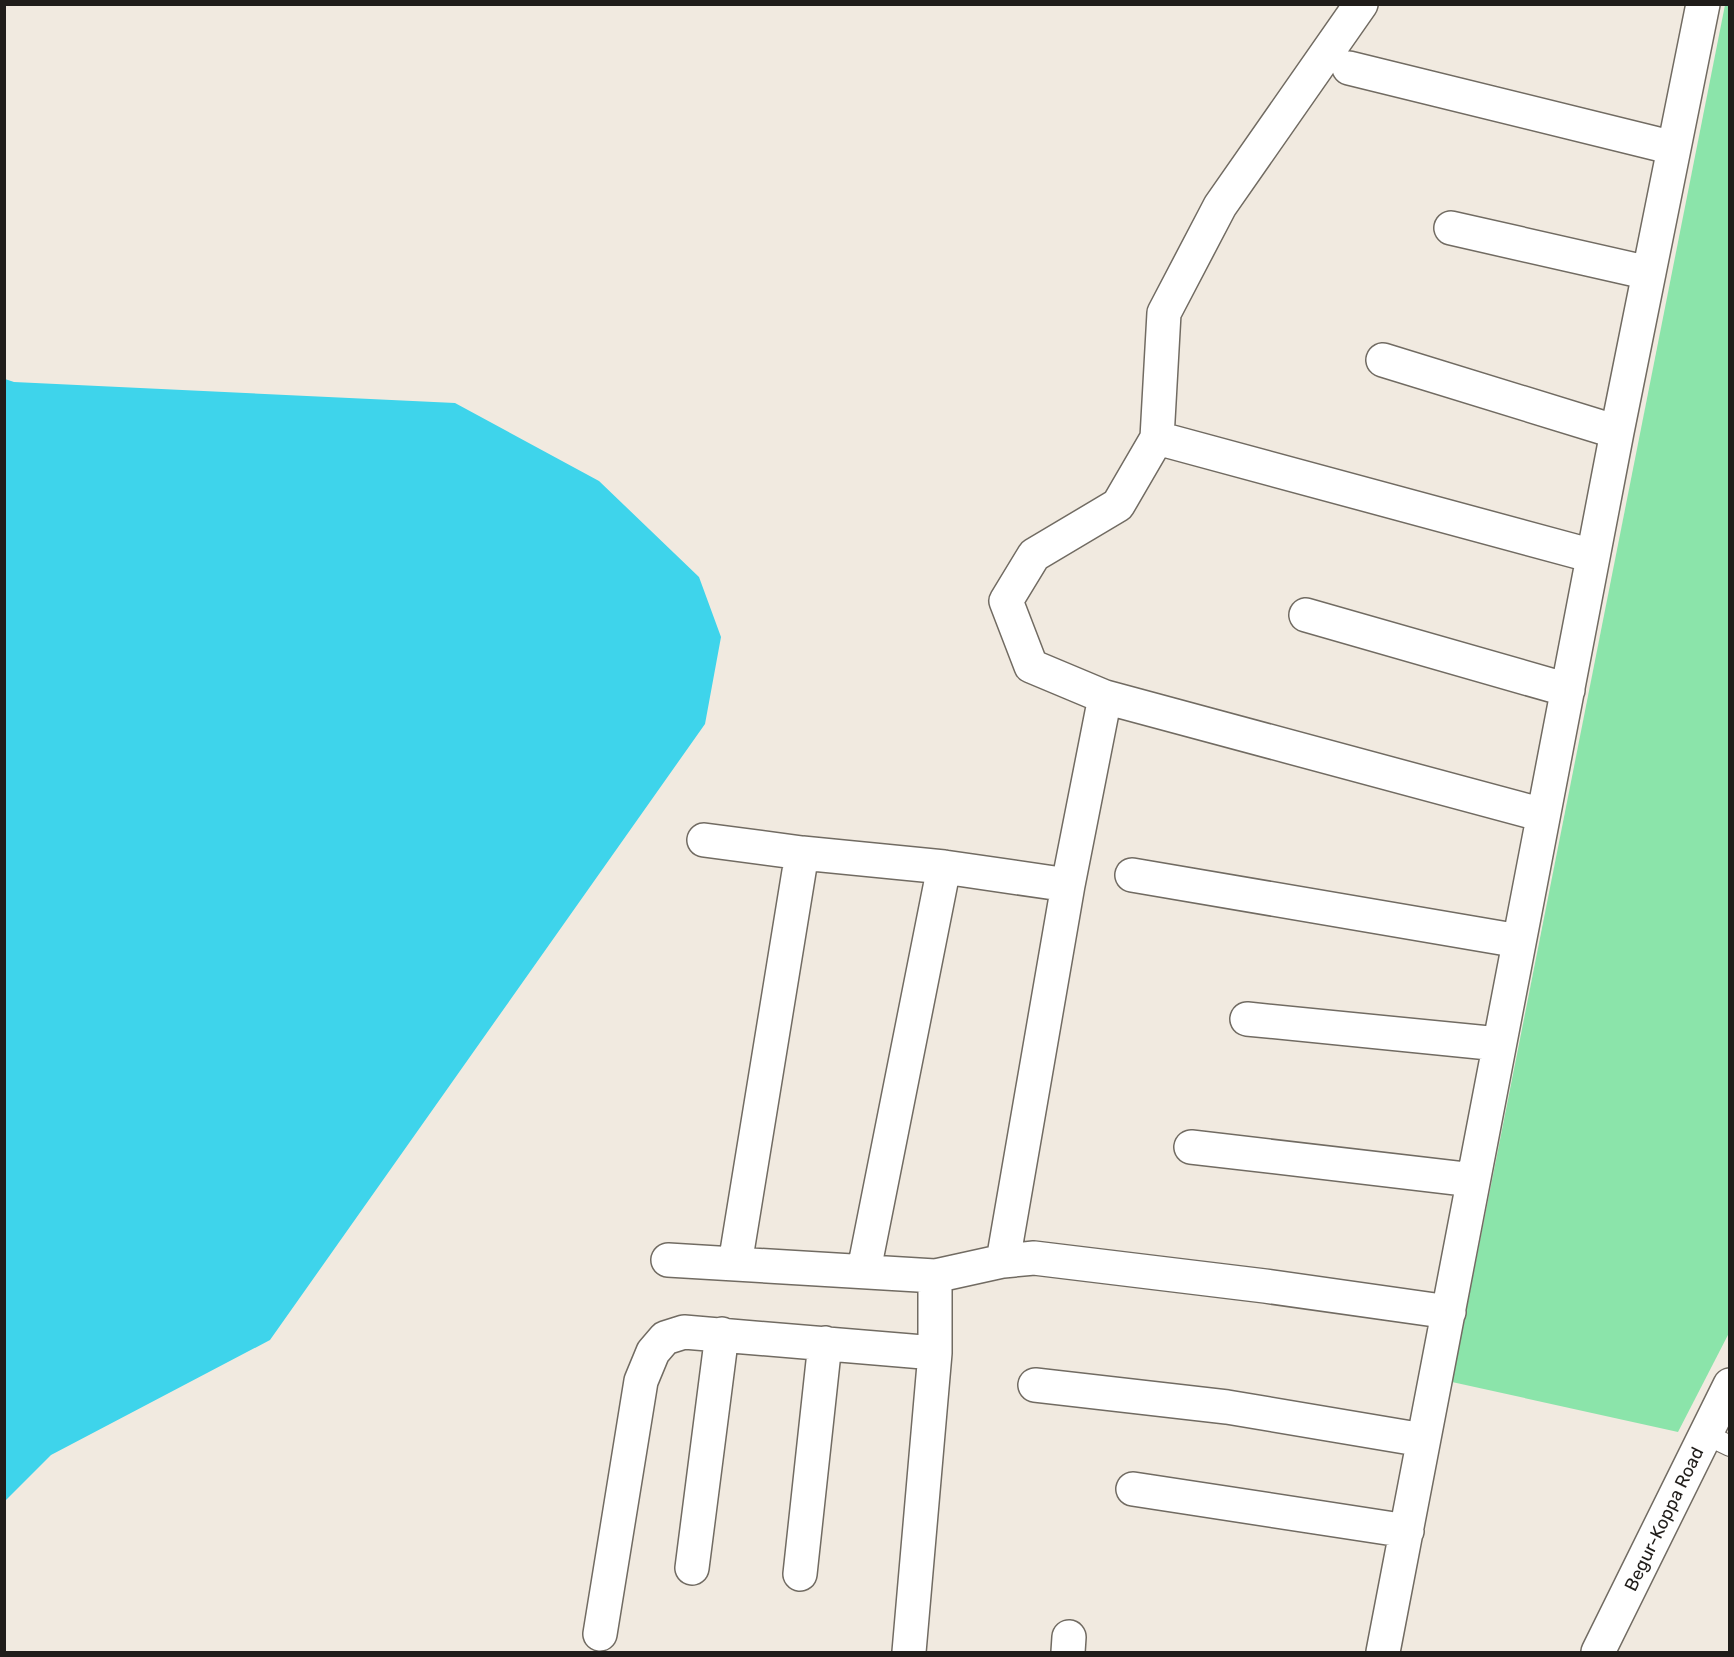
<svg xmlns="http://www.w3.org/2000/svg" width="1734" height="1657" font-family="Rubik,sans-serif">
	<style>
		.green { fill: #8be4aa }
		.water { fill: #3ed4eb }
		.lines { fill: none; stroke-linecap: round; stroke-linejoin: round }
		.service-casing { stroke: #716b62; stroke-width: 22 }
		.minor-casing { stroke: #716b62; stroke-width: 36 }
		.secondary-casing { stroke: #716b62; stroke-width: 36 }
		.service { stroke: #fff; stroke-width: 20 }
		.minor { stroke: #fff; stroke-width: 33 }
		.secondary { stroke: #fff; stroke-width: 33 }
		.labels { text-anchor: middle; stroke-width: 4.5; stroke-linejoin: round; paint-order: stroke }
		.street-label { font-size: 18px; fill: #201d1a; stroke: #fff }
	</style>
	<rect width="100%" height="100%" fill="#f1eae0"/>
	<path class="green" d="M1725,5H1730V1331L1678,1432L1452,1382Z"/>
	<path class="water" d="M5,379L14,382L455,403L599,481L699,577L721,637L705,724L270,1340L51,1455L5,1501Z"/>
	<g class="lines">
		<g class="service-casing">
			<path id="service" d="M1705,1434L1730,1446"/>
		</g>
		<g class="minor-casing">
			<path id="minor" d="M1349,68L1674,148
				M1451,228L1649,273
				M1383,360L1617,432
				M1157,438L1593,556
				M1306,615L1568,690
				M1105,697L1543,815
				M704,840L802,853L944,867L1068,885
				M1132,875L1519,941
				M1247,1019L1499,1044
				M1191,1147L1473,1180
				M668,1260L935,1276L1003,1261L1034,1258L1265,1286L1449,1312
				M1003,1261L1068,885L1105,697L1031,666L1006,601L1034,555L1118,505L1157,438L1164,313L1220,206L1361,4
				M735,1264L802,853
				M864,1270L944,867
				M1035,1385L1227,1407L1423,1440
				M1133,1489L1407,1531
				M692,1568L722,1334
				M800,1574L825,1343
				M600,1634L641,1381L653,1352L665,1338L684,1332L935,1353
				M909,1652L935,1353V1276
				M1068,1652L1069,1637
				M1383,1652L1617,432L1703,4"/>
		</g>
		<g class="secondary-casing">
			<path id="secondary" d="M1598,1652L1730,1385"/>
		</g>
		<use href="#service" class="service"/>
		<use href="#minor" class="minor"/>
		<use href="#secondary" class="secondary"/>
	</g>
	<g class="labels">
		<g class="street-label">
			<text transform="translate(1664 1519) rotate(-64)" y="6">Begur-Koppa Road</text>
		</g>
	</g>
	<rect width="1734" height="1657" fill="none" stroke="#201d1a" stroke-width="12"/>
</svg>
